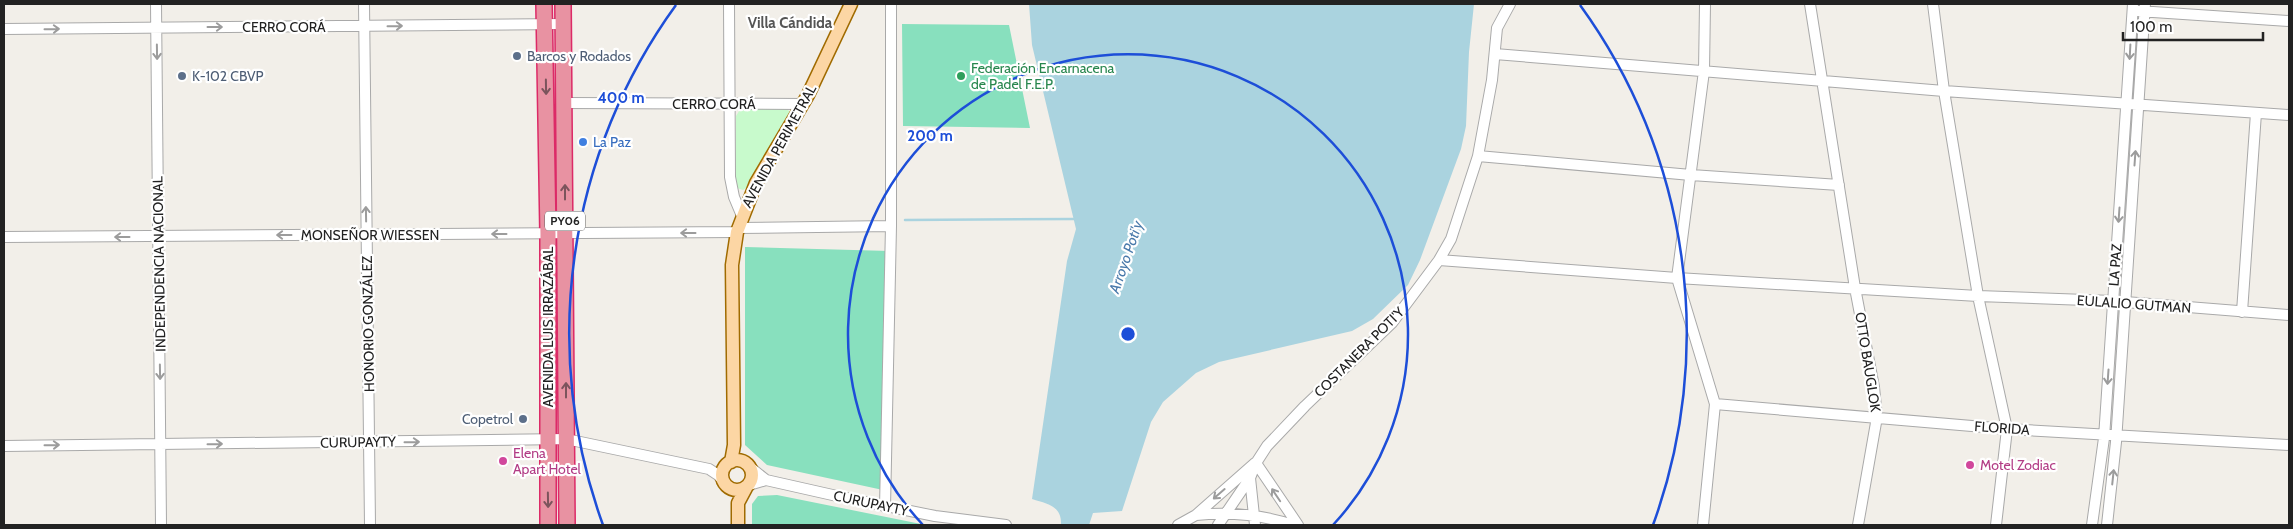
<svg xmlns="http://www.w3.org/2000/svg" width="2293" height="529" font-family="Cabin,sans-serif">
	<style>
		.park { fill: #c8facc }
		.pitch { fill: #88e0be }
		.water { fill: #aad3df }
		.lines { fill: none; stroke-linecap: round; stroke-linejoin: round }
		.stream { stroke: #aad3df; stroke-width: 2.5 }
		.minor-casing { stroke: #a9a9a9; stroke-width: 12 }
		.major-casing { stroke: #a06b00; stroke-width: 15 }
		.highway-casing { stroke: #dc2a67; stroke-width: 18 }
		.minor { stroke: #fff; stroke-width: 10 }
		.major { stroke: #fcd6a4; stroke-width: 12 }
		.highway { stroke: #e892a2; stroke-width: 15 }
		.oneway { stroke: #9c9c9c }
		.oneway2 { stroke: #7b545c }
		.ring { fill: none; stroke: #1d4ed8; stroke-width: 2.5 }
		.service-dot { fill: #5c6f8a; stroke: #fff; stroke-width: 2 }
		.leisure-dot { fill: #2e9e5b; stroke: #fff; stroke-width: 2 }
		.shop-dot { fill: #3f7fe0; stroke: #fff; stroke-width: 2 }
		.hotel-dot { fill: #d1479c; stroke: #fff; stroke-width: 2 }
		.labels { text-anchor: middle; stroke-width: 4.5; stroke-linejoin: round; paint-order: stroke }
		.shield { fill: #fff; stroke: #646464; stroke-width: 1 }
		.shield-label { font-size: 12px; font-weight: bold; fill: #222 }
		.street-label { font-size: 14px; fill: #222; stroke: #fff }
		.service-label { font-size: 14px; fill: #4e5e75; stroke: #fff; text-anchor: start }
		.leisure-label { font-size: 14px; fill: #27864d; stroke: #fff; text-anchor: start }
		.shop-label { font-size: 14px; fill: #366cbe; stroke: #fff; text-anchor: start }
		.hotel-label { font-size: 14px; fill: #b23c85; stroke: #fff; text-anchor: start }
		.neighbourhood-label { font-size: 15px; font-weight: bold; fill: #555; stroke: #fff }
		.water-label { font-size: 15px; font-style: italic; fill: #4a7aab; stroke: #fff }
		.centre { fill: #1d4ed8; stroke: #fff; stroke-width: 2.5 }
		.ring-label { font-size: 15px; text-anchor: middle; font-weight: bold; fill: #1d4ed8; stroke: #fff; stroke-width: 4.5; stroke-linejoin: round; paint-order: stroke }
	</style>
	<rect width="100%" height="100%" fill="#f2efe9"/>
	<path class="park" d="M741,108L787,109L791,113L757,168L749,186L743,190L737,188L735,185L736,116Z"/>
	<path class="pitch" d="M902,24L1009,25L1030,128L903,126Z
		M745,247L890,251L883,490L767,465L745,445Z
		M777,495L926,525H752V504L758,496Z"/>
	<path class="water" d="M1029,4H1474L1469,52L1466,126L1461,149L1420,260L1408,285L1373,319L1352,331L1219,362L1196,373L1163,402L1151,422L1122,511L1093,513L1089,525H1061C1062,506 1048,504 1032,499L1067,261L1076,229L1032,45Z"/>
	<g class="lines">
		<path class="stream" d="M905,220L1074,219"/>
		<g class="minor-casing">
			<path id="minor" d="M156,4L161,525
				M364,4L370,525
				M729,4L730,177L734,197L742,216
				M1810,4L1855,288L1874,387L1877,417L1858,525
				M1933,4L1944,91L1978,296L2007,429L1996,525
				M2138,11L2289,21
				M4,29L564,24
				M1495,54L1944,91L2289,115
				M564,103L803,104
				M1478,156L1691,175L1839,185
				M738,228L891,226V4
				M4,237L737,232
				M1439,260L1677,278L1978,296L2113,301L2289,315
				M2242,312L2256,113
				M1715,404L2007,429L2289,445
				M4,446L566,439L709,469L718,475L724,482
				M1256,463L1298,525
				M751,468L766,480L837,496L935,516L1006,525
				M1250,478L1255,525
				M749,485L766,480
				M885,507L891,226
				M1196,515C1230,512 1260,514 1293,525
				M1178,525L1196,515L1255,463
				M1218,525L1250,478L1256,463L1267,446L1305,406L1392,323L1439,260L1451,239L1478,156L1492,80L1497,28L1510,4
				M1703,525L1715,404L1677,278L1704,71L1705,4
				M2092,525L2104,438L2133,4
				M2107,525L2116,442L2145,4"/>
		</g>
		<g class="major-casing">
			<path id="major" d="M722 475a15 15 0 1 1 30 0a15 15 0 1 1-30 0Z
				M731,462L734,445L732,265L737,232L756,183L808,95L851,4
				M738,525V503L746,488"/>
		</g>
		<g class="highway-casing">
			<path id="highway" d="M544,4L548,234V525
				M563,4L567,525"/>
		</g>
		<use href="#minor" class="minor"/>
		<use href="#major" class="major"/>
		<use href="#highway" class="highway"/>
	</g>
	<defs><path id="oneway-shaft" d="M-6 0H5M1.5-3L5.5 0L1.5 3" fill="none" stroke-width="1.6" stroke-linecap="round" stroke-linejoin="round" transform="scale(1.25)"/></defs>
	<g class="oneway">
		<use href="#oneway-shaft" transform="translate(395 26) rotate(-1)"/>
		<use href="#oneway-shaft" transform="translate(215 27)"/>
		<use href="#oneway-shaft" transform="translate(52 29) rotate(-1)"/>
		<use href="#oneway-shaft" transform="translate(157 52) rotate(89)"/>
		<use href="#oneway-shaft" transform="translate(2130 52) rotate(93)"/>
		<use href="#oneway-shaft" transform="translate(2135 158) rotate(-86)"/>
		<use href="#oneway-shaft" transform="translate(366 214) rotate(-91)"/>
		<use href="#oneway-shaft" transform="translate(2119 215) rotate(94)"/>
		<use href="#oneway-shaft" transform="translate(688 233) rotate(180)"/>
		<use href="#oneway-shaft" transform="translate(499 234) rotate(180)"/>
		<use href="#oneway-shaft" transform="translate(284 235) rotate(180)"/>
		<use href="#oneway-shaft" transform="translate(122 237) rotate(180)"/>
		<use href="#oneway-shaft" transform="translate(160 372) rotate(89)"/>
		<use href="#oneway-shaft" transform="translate(2108 377) rotate(94)"/>
		<use href="#oneway-shaft" transform="translate(412 442) rotate(-1)"/>
		<use href="#oneway-shaft" transform="translate(215 444) rotate(-1)"/>
		<use href="#oneway-shaft" transform="translate(52 445) rotate(-1)"/>
		<use href="#oneway-shaft" transform="translate(2113 477) rotate(-84)"/>
		<use href="#oneway-shaft" transform="translate(1219 494) rotate(139)"/>
		<use href="#oneway-shaft" transform="translate(1276 495) rotate(-124)"/>
	</g>
	<g class="oneway2">
		<use href="#oneway-shaft" transform="translate(546 87) rotate(89)"/>
		<use href="#oneway-shaft" transform="translate(565 192) rotate(-90)"/>
		<use href="#oneway-shaft" transform="translate(566 390) rotate(-90)"/>
		<use href="#oneway-shaft" transform="translate(548 500) rotate(89)"/>
	</g>
	<g class="ring">
		<path d="M923 525A280 280 0 1 1 1333 525"/>
		<path d="M603 525A559 559 0 0 1 676 5M1580 5A559 559 0 0 1 1653 525"/>
	</g>
	<g class="service-dot">
		<circle cx="517" cy="56" r="5"/>
		<circle cx="182" cy="76" r="5"/>
		<circle cx="523" cy="419" r="5"/>
	</g>
	<circle class="leisure-dot" cx="961" cy="76" r="5"/>
	<circle class="shop-dot" cx="583" cy="142" r="5"/>
	<g class="hotel-dot">
		<circle cx="503" cy="461" r="5"/>
		<circle cx="1970" cy="465" r="5"/>
	</g>
	<g class="labels">
		<rect class="shield" x="545" y="211.5" width="40" height="19" rx="4"/>
		<g class="shield-label">
			<text x="565" y="225">PY06</text>
		</g>
		<g class="street-label">
			<text x="284" y="32">CERRO CORÁ</text>
			<text x="714" y="109">CERRO CORÁ</text>
			<text transform="translate(779 146) rotate(-61)" y="5">AVENIDA PERIMETRAL</text>
			<text x="370" y="240">MONSEÑOR WIESSEN</text>
			<text transform="translate(159 264) rotate(-91)" y="5">INDEPENDENCIA NACIONAL</text>
			<text transform="translate(2115 265) rotate(-86)" y="5">LA PAZ</text>
			<text transform="translate(2134 304) rotate(4)" y="5">EULALIO GUTMAN</text>
			<text transform="translate(368 324) rotate(-91)" y="5">HONORIO GONZÁLEZ</text>
			<text transform="translate(548 327) rotate(-90)" y="5">AVENIDA LUIS IRRAZÁBAL</text>
			<text transform="translate(1359 352) rotate(-45)" y="5">COSTANERA POTI'Y</text>
			<text transform="translate(1868 362) rotate(81)" y="5">OTTO BAUGLOK</text>
			<text transform="translate(2002 428) rotate(4)" y="5">FLORIDA</text>
			<text transform="translate(358 442) rotate(-1)" y="5">CURUPAYTY</text>
			<text transform="translate(871 503) rotate(12)" y="5">CURUPAYTY</text>
		</g>
		<g class="service-label">
			<text x="527" y="61">Barcos y Rodados</text>
			<text x="192" y="81">K-102 CBVP</text>
			<text x="513" y="424" text-anchor="end">Copetrol</text>
		</g>
		<g class="leisure-label">
			<text x="971" y="73">Federación Encarnacena<tspan x="971" dy="16">de Padel F.E.P.</tspan></text>
		</g>
		<g class="shop-label">
			<text x="593" y="147">La Paz</text>
		</g>
		<g class="hotel-label">
			<text x="513" y="458">Elena<tspan x="513" dy="16">Apart Hotel</tspan></text>
			<text x="1980" y="470">Motel Zodiac</text>
		</g>
		<g class="neighbourhood-label">
			<text x="790" y="28">Villa Cándida</text>
		</g>
		<g class="water-label">
			<text transform="translate(1126 257) rotate(-71)" y="5">Arroyo Poti'y</text>
		</g>
	</g>
	<circle cx="1128" cy="334" r="8" class="centre"/>
	<g class="ring-label">
		<text x="621" y="103">400 m</text>
		<text x="930" y="141">200 m</text>
	</g>
	<rect width="2293" height="529" fill="none" stroke="#222222" stroke-width="10"/>
	<path d="M2123 32v8h140v-8" fill="none" stroke="#222222" stroke-width="2.5"/>
	<text x="2130" y="32" font-size="15" fill="#222222" stroke="#ffffff" stroke-width="4" paint-order="stroke">100 m</text>
</svg>
